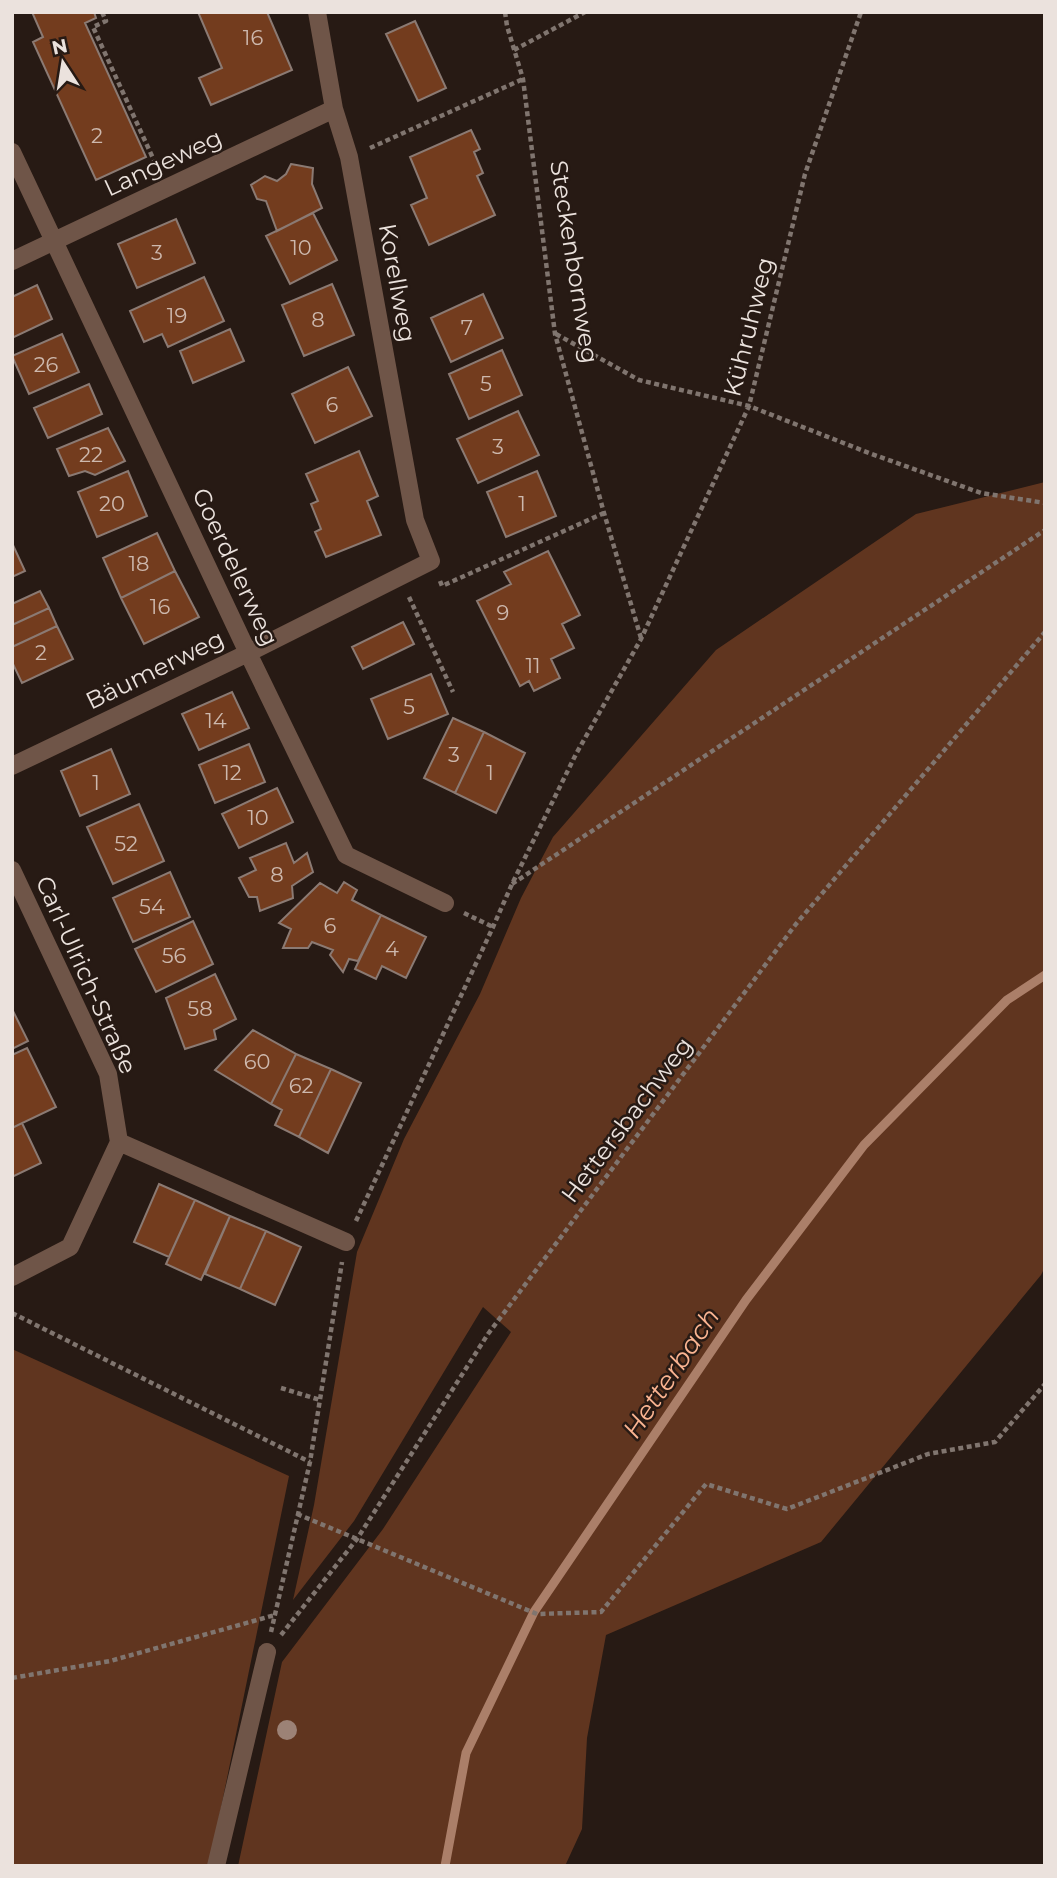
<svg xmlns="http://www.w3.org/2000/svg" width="1057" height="1878" font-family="Montserrat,sans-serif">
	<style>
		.green { fill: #60351f }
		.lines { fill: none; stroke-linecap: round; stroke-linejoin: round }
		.stream { stroke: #ab7f69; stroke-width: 9 }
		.building { fill: #733c1e; stroke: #8b7a73; stroke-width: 2 }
		.path { stroke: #80756f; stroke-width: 4.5; stroke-dasharray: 5 3.5; stroke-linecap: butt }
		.street { stroke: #6f5548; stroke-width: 18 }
		.tree { fill: #9c8276 }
		.labels { text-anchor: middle; stroke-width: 5; stroke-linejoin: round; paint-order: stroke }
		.number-label { font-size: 21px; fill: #cdb8ad }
		.street-label { font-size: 24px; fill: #ebe2dd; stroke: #271a14 }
		.water-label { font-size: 26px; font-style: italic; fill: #fab491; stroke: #271a14 }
	</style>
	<rect width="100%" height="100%" fill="#271a14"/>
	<path class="green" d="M1045,482V1267L1041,1275L821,1542L606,1635L587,1738L582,1829L565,1866H238L282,1662L383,1529L511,1332L483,1307L354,1521L293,1600L314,1505L357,1252L404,1139L480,994L521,898L553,837L716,650L916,514Z
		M12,1349L289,1476L209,1866H12Z"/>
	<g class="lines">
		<path class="stream" d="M445,1866L466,1753L534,1612L746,1300L864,1145L1007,1000L1045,975"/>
	</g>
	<path class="building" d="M32,12H94L96,18L85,23L146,157L96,180L33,42L43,37Z
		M198,12H267L292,70L211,105L199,78L222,68Z
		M415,21L446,88L418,101L386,34Z
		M471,130L480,149L474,152L483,173L477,176L495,215L429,245L411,205L427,198L410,157Z
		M291,164L313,168L312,184L322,208L277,231L266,201L257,199L251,185L265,176L277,181L286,174Z
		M313,213L337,260L290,284L266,236Z
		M176,219L195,263L137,288L118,244Z
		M204,277L224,321L168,347L162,334L144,342L130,311Z
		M332,284L354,335L304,356L282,305Z
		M37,285L52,319L12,338V297Z
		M483,294L503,338L451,362L431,318Z
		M230,329L244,361L193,383L180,351Z
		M62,334L79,372L29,394L12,356Z
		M502,350L522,395L469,419L449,374Z
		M348,367L372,416L315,443L292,394Z
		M89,384L102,414L48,438L34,408Z
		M518,411L539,455L478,483L457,439Z
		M108,428L125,461L95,475L85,471L69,476L57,449Z
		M359,451L378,496L367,501L381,535L326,557L315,532L321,529L311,504L318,501L306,474Z
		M128,471L147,516L97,537L78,492Z
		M537,471L556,516L506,537L487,492Z
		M157,533L175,571L121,598L103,558Z
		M12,543L25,571L12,577Z
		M548,551L580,615L562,624L574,648L551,659L560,678L534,691L529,681L520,686L477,601L511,584L504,572Z
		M175,571L199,617L144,644L121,598Z
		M40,591L49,608L12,625V604Z
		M49,608L57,626L12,647V625Z
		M403,622L414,644L363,669L352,647Z
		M57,626L73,659L22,683L12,662V647Z
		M431,674L448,714L388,739L371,699Z
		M232,692L249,728L199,750L182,714Z
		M453,718L484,732L455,793L424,778Z
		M484,732L525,753L496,813L455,793Z
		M249,744L265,782L215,803L199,765Z
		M111,749L130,794L80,816L61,771Z
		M277,788L293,822L239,848L222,814Z
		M139,804L164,861L113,884L87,827Z
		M286,843L294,863L307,853L313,872L292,886L293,898L260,911L257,897H249L239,878L256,870L250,858Z
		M170,872L190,917L133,942L113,898Z
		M344,882L357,890L352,900L381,915L358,961L349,959L343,972L330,955L333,950L312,942L308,948H283L291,929L279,923L320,883L337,893Z
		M381,915L426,937L406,978L382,966L376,979L355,969Z
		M193,921L213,964L156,992L135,949Z
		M215,974L236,1019L214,1030L216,1039L185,1049L166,998Z
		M12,1009L28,1041L12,1049Z
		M253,1030L296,1054L271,1104L215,1070Z
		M27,1048L56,1107L12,1128V1055Z
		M296,1054L331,1069L299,1137L275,1125L282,1110L271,1104Z
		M331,1069L361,1083L328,1153L299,1137Z
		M22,1123L41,1163L12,1177V1128Z
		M159,1184L195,1200L169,1257L134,1242Z
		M195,1200L230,1216L201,1280L166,1264Z
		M230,1216L266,1231L240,1289L205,1274Z
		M266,1231L301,1247L275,1305L240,1289Z"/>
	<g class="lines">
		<path class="path" d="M102,12L106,21L93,27L157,167
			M505,12L507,26L523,79L555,334L604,513L641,638
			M514,50L585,12
			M370,148L523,79
			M556,334L639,380L749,406L869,453L981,493L1045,503
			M440,581L442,586L604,513
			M409,597L453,692
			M512,884L1045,530
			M464,913L493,927
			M356,1221L493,927L512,884L576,754L641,639L749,406L805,174L861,12
			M12,1313L310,1462
			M281,1388L320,1400
			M297,1514L537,1614L601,1612L706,1484L787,1509L928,1454L995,1442L1045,1384
			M271,1632L310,1462L342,1262
			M281,1635L357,1539L488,1334L796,924L1045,632
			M12,1678L110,1661L275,1615"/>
		<path class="street" d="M12,152L248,653L346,855L445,903
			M12,261L334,109
			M12,766L248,653L431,561L415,520L349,157L334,109L317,12
			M12,870L108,1074L119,1142L70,1247L12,1277
			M119,1142L346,1242
			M216,1866L267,1652"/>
	</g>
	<circle class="tree" cx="287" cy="1730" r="10"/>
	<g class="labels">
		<g class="number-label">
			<text x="253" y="45">16</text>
			<text x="97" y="143">2</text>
			<text x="301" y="255">10</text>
			<text x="157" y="260">3</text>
			<text x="177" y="323">19</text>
			<text x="318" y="327">8</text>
			<text x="467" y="335">7</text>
			<text x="46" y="372">26</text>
			<text x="486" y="391">5</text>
			<text x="332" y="412">6</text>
			<text x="498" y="454">3</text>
			<text x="91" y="462">22</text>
			<text x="112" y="511">20</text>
			<text x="522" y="511">1</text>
			<text x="139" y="571">18</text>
			<text x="160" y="614">16</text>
			<text x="503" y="620">9</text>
			<text x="41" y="660">2</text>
			<text x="533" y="673">11</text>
			<text x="409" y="714">5</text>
			<text x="216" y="728">14</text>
			<text x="454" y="762">3</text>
			<text x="232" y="780">12</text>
			<text x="490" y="780">1</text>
			<text x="96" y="790">1</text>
			<text x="258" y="825">10</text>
			<text x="126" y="851">52</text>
			<text x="277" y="882">8</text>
			<text x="152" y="914">54</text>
			<text x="330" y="933">6</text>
			<text x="392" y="956">4</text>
			<text x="174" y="963">56</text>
			<text x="200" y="1016">58</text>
			<text x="257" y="1069">60</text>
			<text x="301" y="1093">62</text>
		</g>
		<g class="street-label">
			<text transform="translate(163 163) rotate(-25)" y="8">Langeweg</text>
			<text transform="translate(574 262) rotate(81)" y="8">Steckenbornweg</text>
			<text transform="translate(397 283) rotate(80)" y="8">Korellweg</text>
			<text transform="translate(749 327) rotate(-76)" y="8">Kühruhweg</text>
			<text transform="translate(235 567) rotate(65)" y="8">Goerdelerweg</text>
			<text transform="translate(155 670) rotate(-26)" y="8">Bäumerweg</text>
			<text transform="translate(86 975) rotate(66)" y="8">Carl-Ulrich-Straße</text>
			<text transform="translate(627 1120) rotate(-53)" y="8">Hettersbachweg</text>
		</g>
		<g class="water-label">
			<text transform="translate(671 1373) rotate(-56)" y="9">Hetterbach</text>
		</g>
	</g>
	<rect width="1057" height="1878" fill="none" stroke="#ebe2dd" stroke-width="28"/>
	<g transform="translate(63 63) rotate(348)" stroke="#271a14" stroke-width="5" paint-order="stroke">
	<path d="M0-5L12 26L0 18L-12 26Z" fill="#ebe2dd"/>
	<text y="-10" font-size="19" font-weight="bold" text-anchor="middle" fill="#ebe2dd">N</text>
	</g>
</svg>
